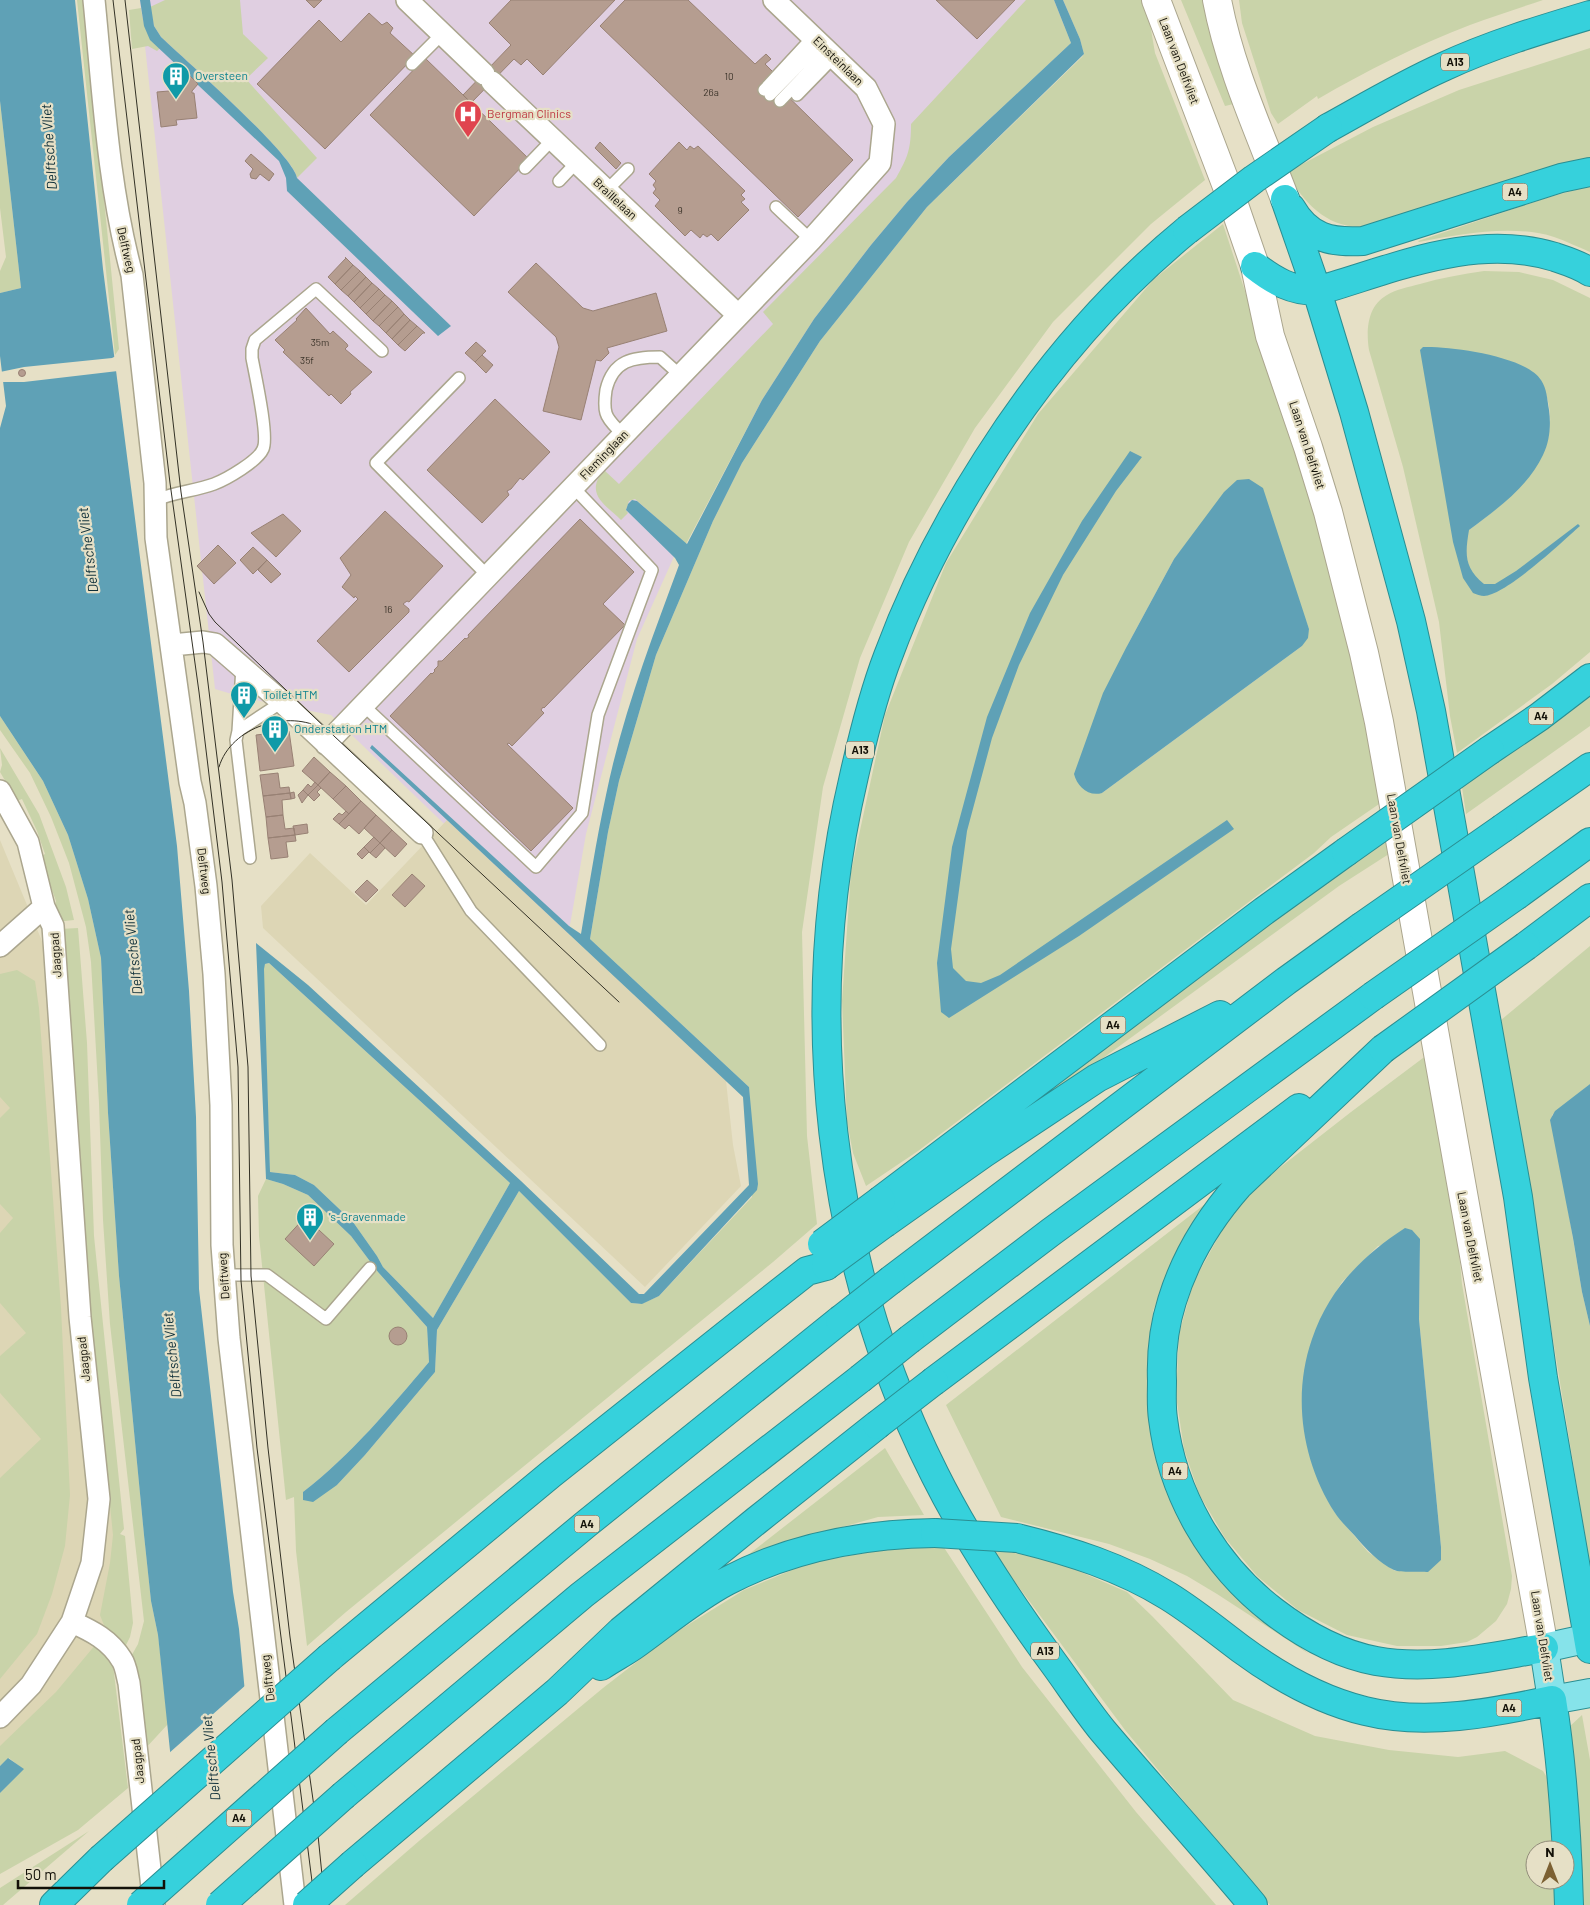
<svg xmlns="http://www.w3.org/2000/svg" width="1590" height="1905" font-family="Barlow,sans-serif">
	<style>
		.commercial { fill: #e0cfe1 }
		.built { fill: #ddd6b5 }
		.green { fill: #c9d3a9; fill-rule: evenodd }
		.water { fill: #5fa1b6; fill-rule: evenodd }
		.pier { fill: #e6e0c6 }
		.building { fill: #b59d90; stroke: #988174 }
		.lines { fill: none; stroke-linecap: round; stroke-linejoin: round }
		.lane-casing { stroke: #aba68e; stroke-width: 14 }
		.street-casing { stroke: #aba68e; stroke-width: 24 }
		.secondary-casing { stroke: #aba68e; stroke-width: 30 }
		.primary-casing { stroke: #2a8e92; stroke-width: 30 }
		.highway-casing { stroke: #2a8e92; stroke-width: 30 }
		.lane { stroke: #fff; stroke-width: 11 }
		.street { stroke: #fff; stroke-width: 21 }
		.secondary { stroke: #fff; stroke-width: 28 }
		.primary { stroke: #86e3ea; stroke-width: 28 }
		.highway { stroke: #36d1dc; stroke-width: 28 }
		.tram { stroke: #333125; stroke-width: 1 }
		.highway-bridge-casing { stroke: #2a8e92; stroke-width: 30; stroke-linecap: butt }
		.highway-bridge { stroke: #36d1dc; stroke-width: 28 }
		.labels { text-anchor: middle; stroke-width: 4.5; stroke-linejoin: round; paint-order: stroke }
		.number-label { font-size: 10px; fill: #3c342a }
		.shield { fill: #e6e0c6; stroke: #524f41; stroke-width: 1 }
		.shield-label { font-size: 11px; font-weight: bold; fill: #131108 }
		.street-label { font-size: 12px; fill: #131108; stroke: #e6e0c6 }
		.culture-label { font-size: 12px; fill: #0d838f; stroke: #e6e0c6; text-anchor: start }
		.health-label { font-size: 12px; fill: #be3a42; stroke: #e6e0c6; text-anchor: start }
		.water-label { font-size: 14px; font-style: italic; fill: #0e2f39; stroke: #e6e0c6 }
	</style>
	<rect width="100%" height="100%" fill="#e6e0c6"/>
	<path class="commercial" d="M140,0H1085L712,472L637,639L586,834L567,942L331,715L245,698L215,689Z"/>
	<path class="built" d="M447,820L726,1081L733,1145L741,1186L645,1287L263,928L261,906L310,853L366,905Z
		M0,840L54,970L126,1632L0,1753Z"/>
	<path class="green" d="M77,0H84L119,349L115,355Z
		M165,0H240L243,34L268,58L246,79L317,158L297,178C294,155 184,59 161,37L154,26L150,7Z
		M1026,0H1054L1071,43L949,157L907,202L871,245L814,319L762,400L686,544L635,499L629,501L626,510L628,513L621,520C605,504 584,494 604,470L619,484L773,324L763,312L896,178C908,157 911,149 911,124Z
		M1063,0H1146L1155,53L1205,180L1151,224L1053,322L975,428L909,542L860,658L823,787L802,932L807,1136L817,1224L773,1262L346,1612L307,1646L296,1551L294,1497L286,1500L259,1236L258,1196L266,1179L283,1184L308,1195L351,1236L378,1272L427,1327L429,1362C390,1408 351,1455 303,1492L337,1485L365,1455L435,1372L437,1330L519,1191L631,1303L641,1304L659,1296L752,1197L749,1087L590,939L608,832L619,781L656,655L713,521L742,463L820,341L927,207L1082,57L1084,54L1080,39Z
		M1181,0H1207L1238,103L1225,106Z
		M1239,0H1543C1519,8 1494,16 1470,25C1418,45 1366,71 1318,99L1317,96L1278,124L1271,113L1242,23Z
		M141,8C144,26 146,36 160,48L157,51L148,46L132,49L129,10Z
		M1590,48V158L1546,169L1371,226C1331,232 1304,205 1287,172L1373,127L1459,90Z
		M0,101L21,288L0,293V271L6,257L0,208Z
		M1590,186V252C1578,247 1566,241 1554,237C1513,224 1460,234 1419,242L1418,241L1546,198Z
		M1223,224L1323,529L1382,802L1331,837L1314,853L918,1151L866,1186L853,1153L847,1122L842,1001L851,872L885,715L946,563L1038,414L1154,279ZM1205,519L1306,621L1309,629L1302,646L1102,793L1127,646L1174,559Z
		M1484,271L1519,272L1553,280L1590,298V652L1552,684L1457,753L1450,716L1439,622L1403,467L1369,350C1366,331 1367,306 1387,295C1396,289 1409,287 1420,284C1441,278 1462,274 1484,271ZM1540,379C1573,447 1519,493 1469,530Z
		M1590,695V726L1466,814L1461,781Z
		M0,716L43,781L68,835L88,899L101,958L108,1113L119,1276L144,1535L151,1601L158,1635L168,1724L144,1750L129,1660L138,1644L144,1621L110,1324L103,1220L99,1103L91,962L86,927L69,863L51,817L30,773L0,730Z
		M0,748L39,814L66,887L74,920L56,922L53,911L56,901L40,857L45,854L37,831L22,799L17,801L0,772L2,765Z
		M1390,839L1392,852L1339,886L944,1174L1150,1007Z
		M78,928L87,1043L94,1236L124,1529L120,1534L125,1536L133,1623L130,1637L124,1649L106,1630L100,1615L110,1563L113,1535L77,1181L60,929Z
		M1590,946V1084L1552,1115L1582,1292L1590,1326V1567L1501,1020Z
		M269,963L510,1183L433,1318L383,1267L377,1256L353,1222L314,1185L295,1175L270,1172L263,969L265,964Z
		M17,970L35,981L39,1008L61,1308L70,1495L65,1546L52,1594L37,1634L0,1679V1478L41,1439L0,1393V1356L26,1333L0,1303V1233L13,1218L0,1204V1118L10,1108L0,1097V974Z
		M1427,1055L1454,1199L1462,1284L1512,1576L1511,1589L1507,1604L1496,1621L1477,1637L1467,1642L1441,1646H1397L1347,1635L1298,1610L1257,1576L1225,1538L1199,1494L1184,1449L1176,1396L1179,1334L1193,1283L1231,1214L1269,1176L1351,1112ZM1420,1239L1419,1319L1441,1547V1560L1411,1571H1395L1368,1552L1335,1513L1317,1477L1324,1312L1342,1282L1378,1246Z
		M1214,1197L1197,1216L1174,1258L1153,1311L1148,1370L1151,1427L1257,1612L1309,1654L1217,1594L1187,1576L1150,1559L1109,1544L1001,1517L946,1405Z
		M885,1448L924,1515L878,1517L807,1537L747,1561L744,1558Z
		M943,1546L1022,1667L1136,1812L1216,1905H345L419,1841L603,1688L670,1636L744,1590L809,1563L893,1548Z
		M989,1547L1045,1560L1074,1569L1127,1592L1152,1616L1233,1700L1315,1736L1389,1750L1458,1757L1505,1751L1543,1771L1557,1794V1850H1535V1880H1556V1905H1270L1125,1730Z
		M96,1644L113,1665L128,1788L78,1830L0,1874V1793L23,1769L9,1758L0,1766V1746L56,1692Z
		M1582,1715L1590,1760V1905H1580L1579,1824L1568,1728Z
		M89,1831L3,1905H0V1888Z"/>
	<path class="water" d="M0,0H75L103,269L177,846L189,991L196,1117L199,1289L233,1592L239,1629L265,1905H186L158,1635L151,1601L144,1535L119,1276L108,1113L101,958L88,899L68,835L43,781L0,716V428L6,406L0,356V293L21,288L0,101Z
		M140,0H150L154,26L161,37C184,59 293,154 297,178L451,326L438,336L287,191L286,178L279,161L150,40L144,26Z
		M1054,0H1063L1080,39L1084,54L927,207L820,341L742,463L713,521L656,655L619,781L608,832L590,939L749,1087L758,1184L757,1190L659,1296L642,1304L631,1303L519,1191L437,1330L435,1372L365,1455L337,1485L313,1502L303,1500V1492C351,1455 390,1408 429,1362L427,1327L378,1272L351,1236L308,1195L283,1184L266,1179L256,943L308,985L521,1181L639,1294H644L749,1185L743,1097L370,748L372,745L569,926L581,934C589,887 596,841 606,795C622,716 651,641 679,565L675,558L626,510L628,504L632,500L637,501L687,544L762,400L814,319L871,245L907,202L949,157L1071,43ZM269,963L510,1183L433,1318L383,1267L377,1256L353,1222L314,1185L295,1175L270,1172L264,969L265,964Z
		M1423,347C1450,346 1526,356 1541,380C1547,389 1547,399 1549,410C1551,424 1550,441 1543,455C1528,487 1497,509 1469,530C1465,554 1464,568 1484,584H1495L1516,571L1578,524L1580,526C1563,541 1505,596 1484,596C1481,596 1476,594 1473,593L1463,578L1453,542L1420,350Z
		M1130,451L1142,457L1116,491L1063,575L1019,665L992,738L967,831L951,949L953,968L966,981L981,983L1000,975L1227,820L1234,829L1079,936L949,1018L941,1012L937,963L952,847L987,717L1030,613L1082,521Z
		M1249,479L1263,488L1309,629L1308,638L1302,646L1102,793C1088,797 1077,786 1074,774L1103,693L1127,646L1174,559L1224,492L1237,480Z
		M1590,1084V1326L1582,1292L1573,1238L1550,1120L1555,1111Z
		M1405,1228L1412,1230L1420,1239L1419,1319L1441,1547V1560L1428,1572C1420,1571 1401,1573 1394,1570C1380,1564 1365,1548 1355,1536C1348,1528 1340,1521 1335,1513C1302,1462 1292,1396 1312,1339C1329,1289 1362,1256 1405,1228Z
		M8,1758L24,1769L0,1793V1766Z"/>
	<path class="pier" d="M116,356L118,371L24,382H1L0,372L24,367L112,358Z
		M247,1684L267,1905H184L168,1754Z"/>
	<path class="building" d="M306,0H322L314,8Z
		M511,0H615L543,75L527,59L521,65L514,59L471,103L463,95L511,45L489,23Z
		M625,0H688L755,64L766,54L771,59L765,64L775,74L770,79L853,160L798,217L600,26Z
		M936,0H1015L977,39Z
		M369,13L382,25L387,22L393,28L390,33L415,56L325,149L257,84L319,20L341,42Z
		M425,58L529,159L474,216L370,115Z
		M185,71L198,84L192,91V93H194L197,118L176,120L177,125L161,127L157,92L181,90L180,78L176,79V72Z
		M600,142L621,163L616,169L595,148Z
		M679,142L687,150L690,146L694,149L698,146L745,191L741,195L745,199L741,202L749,210L718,241L711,234L707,237L703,234L700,238L691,230L685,236L655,206L660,200L653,193L656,189L653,185L656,181L649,174Z
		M251,154L274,174L269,181L260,174L256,179L251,178L250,174L253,169L245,161Z
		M345,257L353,265L335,284L328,277L346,258Z
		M536,263L583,308L593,311L656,293L667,331L607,348L609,353L601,361L596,360L581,420L543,411L559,347L556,337L508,292Z
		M353,265L360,271L341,290L335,284Z
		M360,271L366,277L348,296L341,290Z
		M366,277L372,283L354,302L348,296Z
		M372,283L379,289L360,308L354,302Z
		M379,289L385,295L366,314L360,308Z
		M385,295L392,301L373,321L366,314Z
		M392,301L398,307L379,326L373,321Z
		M398,307L404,314L386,333L379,326Z
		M306,308L330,334L333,331L347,344L348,346L345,349L372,372L350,392L351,394L341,404L331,394L329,396L283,352L285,350L275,340L297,320L296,319Z
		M404,314L410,320L392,339L386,333Z
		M410,320L417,326L398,345L392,339Z
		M417,326L425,333H423L405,351L398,345Z
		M476,342L486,351L475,362L465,353Z
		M482,355L493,365L486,373L475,362Z
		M18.5 373a3.5 3.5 0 1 1 7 0a3.5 3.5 0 1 1-7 0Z
		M495,399L550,452L523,480L520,478L511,489L507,491L509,495L482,523L427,470Z
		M385,511L443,566L409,602L407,601L403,604L409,609V612L349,672L317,641L358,599L355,596L354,598L342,587L351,575L340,558Z
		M283,514L301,531L276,557L251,533Z
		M580,519L634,572L603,604L625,625L544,708L543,707L541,710L544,713L512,746L509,743L507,744L573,808L531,851L390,716L431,673L432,674L435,671L434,670L438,666V661H442L465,638L466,639L469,637L468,635Z
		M218,545L236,563L214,584L197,566Z
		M253,547L267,560L253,574L240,560Z
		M267,560L281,574L271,583L258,570Z
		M289,731L294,766L260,771L256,735Z
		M314,757L330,772L318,785L302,771Z
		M330,772L346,786L333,799L318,785Z
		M278,773L280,788L289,787L290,793L263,796L260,775Z
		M315,782L318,785L308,795L303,790L308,784L311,787Z
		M318,785L321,788L317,792L320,795L314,801L308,795Z
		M346,786L361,801L349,814L333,799Z
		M303,790L308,795L302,803L298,795Z
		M294,792L295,798L291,799L290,793Z
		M290,793L291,799L282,800L283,815L266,817L263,796Z
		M361,801L376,815L359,834L349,825L345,829L339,824Z
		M346,811L349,814L339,824L333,819L339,813L342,815Z
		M283,815L285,829L294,828L295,835L268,838L266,817Z
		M376,815L392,830L380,843L364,828Z
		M307,824L308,833L295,835L293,826Z
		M392,830L407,844L395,857L380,843Z
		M295,835L296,841L286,842L288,857L271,859L268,838Z
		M374,837L380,843L370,853L364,847Z
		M380,843L385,848L376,858L370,853Z
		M364,847L369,852L362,859L357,854Z
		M412,874L425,886L405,907L392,895Z
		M367,880L378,890L366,902L355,892Z
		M305,1217L334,1244L314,1266L285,1239Z
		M389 1336a9 9 0 1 1 18 0a9 9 0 1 1-18 0Z"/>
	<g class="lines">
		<g class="lane-casing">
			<path id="lane" d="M412,64L442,34
				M764,90L813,37
				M770,95L820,44
				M797,95L834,57
				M780,101L828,51
				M525,168L552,140
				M559,181L576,163
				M606,191L628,169
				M776,207L811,240
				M459,378L376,463L488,576
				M623,435C618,429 608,421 606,413C604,406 605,397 606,390C613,360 633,357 660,357L680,375
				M156,500C175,492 195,491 214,484C227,479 258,461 263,449C269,437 255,374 252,358V349L255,340L316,289L382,351
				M242,667L238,731L236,740L250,858
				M363,705L536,867L582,813L598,715L652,570L573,487
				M238,731L282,702
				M422,833L471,911L600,1045
				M224,1275H267L326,1319L370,1268"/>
		</g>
		<g class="street-casing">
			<path id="street" d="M94,0C103,90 108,187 132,275L155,483L156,538L190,782L195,803L206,886L214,974L221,1105L222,1245L229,1338L295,1905
				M407,0L484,74
				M492,82L738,315
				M172,645L203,642L215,644L282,702L422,833
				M326,744L811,240L880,163L884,124L866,88L774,0
				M0,791L28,842L44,907L53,926L80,1317L99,1499L92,1563L72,1622L31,1685L0,1717
				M0,946L44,907
				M72,1622C92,1631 110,1640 122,1660C126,1666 127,1676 129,1683L154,1905"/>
		</g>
		<g class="secondary-casing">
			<path id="secondary" d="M1156,0L1234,205L1255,266L1270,336L1308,447L1328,512L1364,653L1379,722L1544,1648
				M1217,0C1230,69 1260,133 1285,199"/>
		</g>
		<g class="primary-casing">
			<path id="primary" d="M1590,1638L1544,1648L1552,1700L1590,1693"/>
		</g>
		<g class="highway-casing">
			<path id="highway" d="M1328,128C1366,107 1403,85 1443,67C1490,45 1540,30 1590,15
				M1285,199L1317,291L1354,412L1411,621L1431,711L1518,1197L1543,1378L1590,1649
				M1291,208C1308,238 1331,243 1363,241L1561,178L1590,172
				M1187,230C1108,295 1042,373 987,460C948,521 913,588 888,656C873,695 863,736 854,776C799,1009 827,1261 935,1475C968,1541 1009,1602 1052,1661C1069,1684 1085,1709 1103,1731C1152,1789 1204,1846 1253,1905
				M1255,266C1274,281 1292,291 1317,291C1394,269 1474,232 1555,257C1567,261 1580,265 1590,272
				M1490,750L1539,717L1590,678
				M1503,828L1590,767
				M1517,895L1590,842
				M1526,946L1590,898
				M1383,1049L1239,1185C1209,1219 1185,1258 1172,1301C1164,1326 1161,1354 1162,1381C1162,1393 1161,1406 1163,1419C1172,1494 1213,1565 1273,1611C1303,1634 1338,1654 1376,1661C1432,1671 1489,1657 1544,1648
				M881,1200L1264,911L1346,852
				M885,1223L984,1153L1097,1078L1220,1015
				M891,1280L1286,981L1361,927
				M910,1339L1051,1232L1373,996
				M934,1381L1299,1108
				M1017,1538C1070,1551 1121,1567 1168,1596C1194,1612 1217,1631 1241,1649C1279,1677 1319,1700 1365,1711C1425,1726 1492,1713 1552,1700C1563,1769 1567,1835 1569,1905
				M330,1657L551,1474L760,1308L807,1271L826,1266
				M601,1666C611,1659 623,1653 633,1646C664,1624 693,1599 727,1581C790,1548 864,1534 935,1533
				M337,1731L586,1524L840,1320
				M344,1795L582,1595L860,1379
				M353,1864L557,1692L621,1631L756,1521L877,1425
				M54,1905L101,1859"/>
		</g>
		<use href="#lane" class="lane"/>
		<use href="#street" class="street"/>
		<use href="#secondary" class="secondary"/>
		<use href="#primary" class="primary"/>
		<use href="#highway" class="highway"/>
		<path class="tram" d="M113,0L170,483L199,692L222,882L238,1067L241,1281L257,1448L315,1905
			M125,0L181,492L203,642L232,880L248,1067L251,1276L268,1448L290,1637L318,1835L325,1905
			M199,592L209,614L215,622L334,736L619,1002
			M219,767C231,726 289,709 323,729"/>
		<g class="highway-bridge-casing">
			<path id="highway-bridge" d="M1187,230L1254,179L1328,128
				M1346,852L1490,750
				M1361,927L1503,828
				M1373,996L1517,895
				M1383,1049L1526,946
				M822,1244L881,1200
				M826,1266L885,1223
				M840,1320L891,1280
				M860,1379L910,1339
				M877,1425L934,1381
				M935,1533L1017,1538
				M101,1859L330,1657
				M141,1905L337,1731
				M220,1905L344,1795
				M307,1905L353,1864"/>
		</g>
		<use href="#highway-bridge" class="highway-bridge"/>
	</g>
	<defs>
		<g id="building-pin" transform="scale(1.4375)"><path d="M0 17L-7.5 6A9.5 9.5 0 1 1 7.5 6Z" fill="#0f9aa8" stroke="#e6e0c6"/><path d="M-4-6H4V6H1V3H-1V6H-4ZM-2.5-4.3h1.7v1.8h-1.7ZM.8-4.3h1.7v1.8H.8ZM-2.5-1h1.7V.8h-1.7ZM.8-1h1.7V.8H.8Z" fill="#fff"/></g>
		<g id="hospital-pin" transform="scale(1.4375)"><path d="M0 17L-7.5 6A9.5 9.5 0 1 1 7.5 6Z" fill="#e0444e" stroke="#e6e0c6"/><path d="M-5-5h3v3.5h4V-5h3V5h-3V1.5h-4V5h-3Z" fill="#fff"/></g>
	</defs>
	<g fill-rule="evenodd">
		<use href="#building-pin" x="176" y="76"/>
		<use href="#hospital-pin" x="468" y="114"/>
		<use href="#building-pin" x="244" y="695"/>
		<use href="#building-pin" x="275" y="729"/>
		<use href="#building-pin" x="310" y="1217"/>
	</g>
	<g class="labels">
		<g class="number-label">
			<text x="729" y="80">10</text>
			<text x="711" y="96">26a</text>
			<text x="680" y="214">9</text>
			<text x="320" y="346">35m</text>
			<text x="307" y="364">35f</text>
			<text x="388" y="613">16</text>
		</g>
		<g class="shield">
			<rect x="1441" y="53.5" width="28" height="17" rx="4"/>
			<rect x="1502.5" y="183.5" width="25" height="17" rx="4"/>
			<rect x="1528.5" y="707.5" width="25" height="17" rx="4"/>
			<rect x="846" y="741.5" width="28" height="17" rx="4"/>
			<rect x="1100.5" y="1016.5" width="25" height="17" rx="4"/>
			<rect x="1162.5" y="1462.5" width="25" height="17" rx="4"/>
			<rect x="574.5" y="1515.5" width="25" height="17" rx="4"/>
			<rect x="1031" y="1642.5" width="28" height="17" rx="4"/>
			<rect x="1496.5" y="1699.5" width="25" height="17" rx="4"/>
			<rect x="226.5" y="1809.5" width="25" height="17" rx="4"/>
		</g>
		<g class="shield-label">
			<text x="1455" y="66">A13</text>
			<text x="1515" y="196">A4</text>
			<text x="1541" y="720">A4</text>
			<text x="860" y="754">A13</text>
			<text x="1113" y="1029">A4</text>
			<text x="1175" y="1475">A4</text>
			<text x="587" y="1528">A4</text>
			<text x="1045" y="1655">A13</text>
			<text x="1509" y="1712">A4</text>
			<text x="239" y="1822">A4</text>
		</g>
		<g class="street-label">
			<text transform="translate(838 61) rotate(44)" y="4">Einsteinlaan</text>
			<text transform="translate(1179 61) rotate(69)" y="4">Laan van Delfvliet</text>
			<text transform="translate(615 199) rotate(43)" y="4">Braillelaan</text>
			<text transform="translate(126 250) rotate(77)" y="4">Delftweg</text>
			<text transform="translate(1307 445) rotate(72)" y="4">Laan van Delfvliet</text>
			<text transform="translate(604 455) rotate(-46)" y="4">Fleminglaan</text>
			<text transform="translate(1399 839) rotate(80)" y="4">Laan van Delfvliet</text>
			<text transform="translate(204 871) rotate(83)" y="4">Delftweg</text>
			<text transform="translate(56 955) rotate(-94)" y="4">Jaagpad</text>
			<text transform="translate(1470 1237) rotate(79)" y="4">Laan van Delfvliet</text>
			<text transform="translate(224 1276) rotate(-94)" y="4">Delftweg</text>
			<text transform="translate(84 1359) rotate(-96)" y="4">Jaagpad</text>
			<text transform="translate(1542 1636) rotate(81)" y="4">Laan van Delfvliet</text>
			<text transform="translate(268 1678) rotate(-97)" y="4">Delftweg</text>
			<text transform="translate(138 1761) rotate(-96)" y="4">Jaagpad</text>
		</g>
		<g class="culture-label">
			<text x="195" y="80">Oversteen</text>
			<text x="263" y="699">Toilet HTM</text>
			<text x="294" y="733">Onderstation HTM</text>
			<text x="329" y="1221">'s-Gravenmade</text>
		</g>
		<g class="health-label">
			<text x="487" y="118">Bergman Clinics</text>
		</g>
		<g class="water-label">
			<text transform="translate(49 147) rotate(-94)" y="5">Delftsche Vliet</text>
			<text transform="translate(88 550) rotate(-97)" y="5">Delftsche Vliet</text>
			<text transform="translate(133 952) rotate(-96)" y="5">Delftsche Vliet</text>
			<text transform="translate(172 1355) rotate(-96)" y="5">Delftsche Vliet</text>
			<text transform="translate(211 1758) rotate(-96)" y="5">Delftsche Vliet</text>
		</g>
	</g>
	<g transform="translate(1550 1865)"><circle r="24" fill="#e6e0c6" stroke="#928d7a"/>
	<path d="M0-4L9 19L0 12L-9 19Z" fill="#7c6133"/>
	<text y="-8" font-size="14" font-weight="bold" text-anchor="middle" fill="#131108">N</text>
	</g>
	<path d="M18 1880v8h146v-8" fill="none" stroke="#131108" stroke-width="2.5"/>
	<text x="25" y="1880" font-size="15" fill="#131108" stroke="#e6e0c6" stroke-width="4" paint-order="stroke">50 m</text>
</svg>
